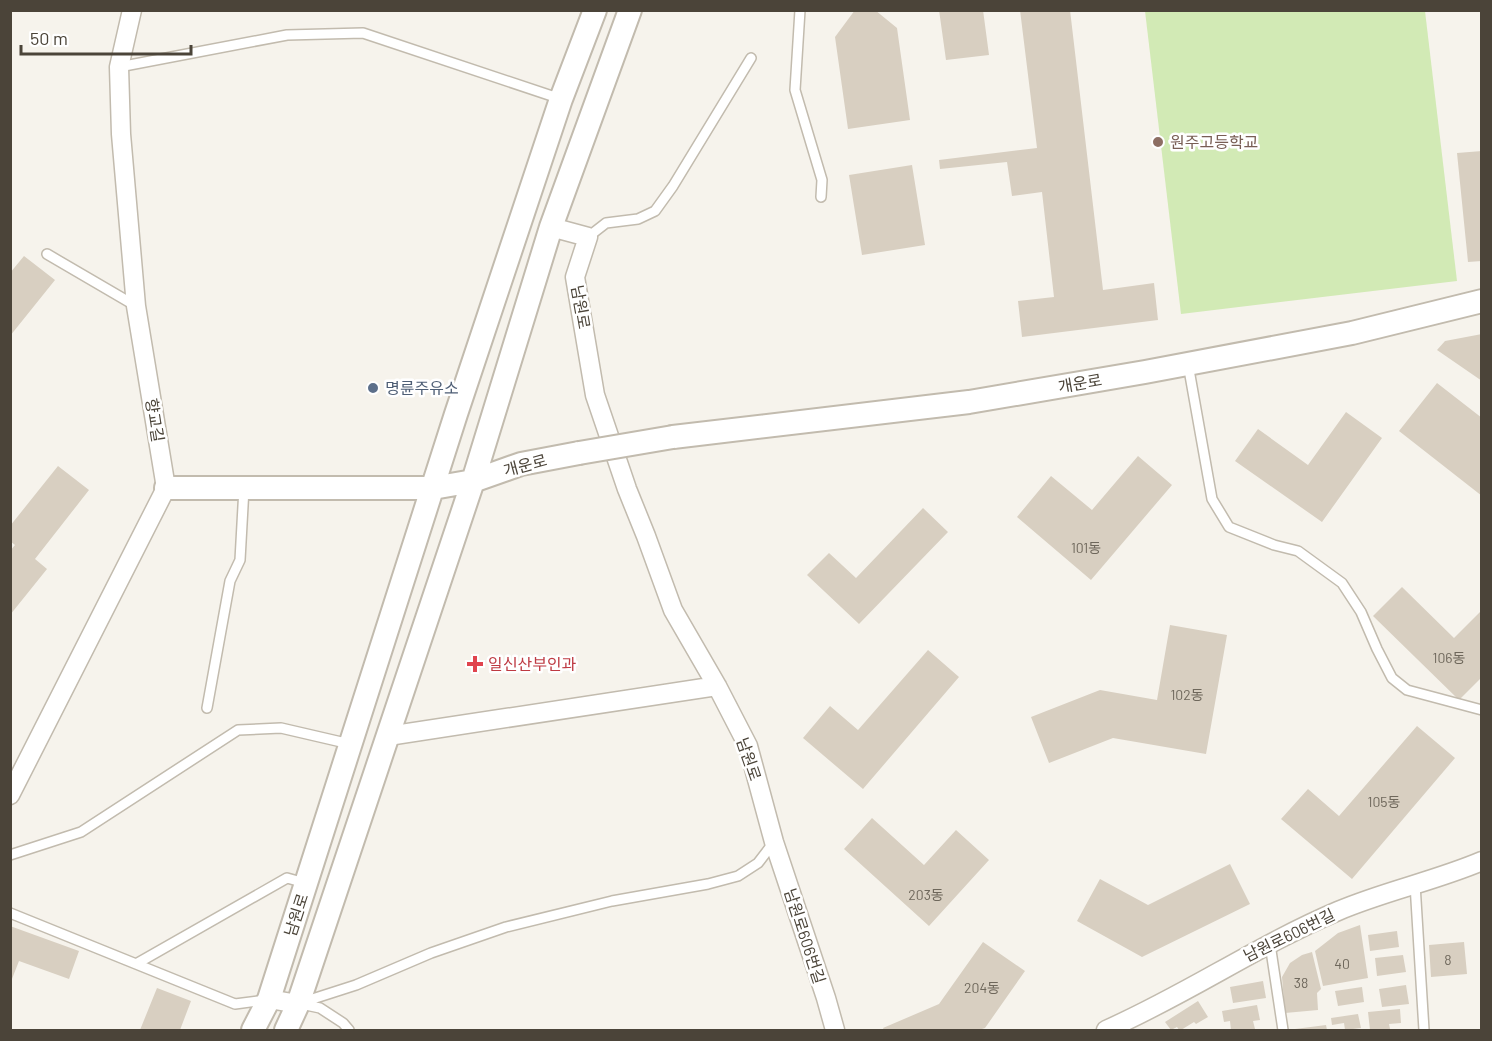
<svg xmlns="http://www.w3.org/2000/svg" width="1492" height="1041" font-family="Barlow,'Noto Sans KR',sans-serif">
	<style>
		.green { fill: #d2eab5 }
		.building { fill: #d8cfc1 }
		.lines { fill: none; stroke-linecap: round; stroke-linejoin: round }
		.service-casing { stroke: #c2bbae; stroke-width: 12 }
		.minor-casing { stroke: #c2bbae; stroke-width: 21 }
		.tertiary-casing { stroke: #c2bbae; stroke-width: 26 }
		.service { stroke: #fff; stroke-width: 9 }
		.minor { stroke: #fff; stroke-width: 18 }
		.tertiary { stroke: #fff; stroke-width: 22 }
		.tertiary-bridge-casing { stroke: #c2bbae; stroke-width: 26; stroke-linecap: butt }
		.tertiary-bridge { stroke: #fff; stroke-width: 22 }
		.education-dot { fill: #8d6e63; stroke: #fff; stroke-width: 2 }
		.service-dot { fill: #5c6f8a; stroke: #fff; stroke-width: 2 }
		.health-dot { fill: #e0444e; stroke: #fff; stroke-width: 2 }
		.labels { text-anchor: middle; stroke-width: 5; stroke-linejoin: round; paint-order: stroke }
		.number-label { font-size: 14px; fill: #6e675b }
		.education-label { font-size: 16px; fill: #785e54; stroke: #fff; text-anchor: start }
		.street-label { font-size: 16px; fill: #4b4439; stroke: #fff }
		.service-label { font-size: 16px; fill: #4e5e75; stroke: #fff; text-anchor: start }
		.health-label { font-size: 16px; fill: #be3a42; stroke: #fff; text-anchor: start }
	</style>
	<rect width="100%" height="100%" fill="#f6f3ec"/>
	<path class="green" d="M1145,11H1425L1457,281L1181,314Z"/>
	<path class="building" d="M855,10H875L897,28L910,120L848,129L835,37Z
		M939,10H983L989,55L946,60Z
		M1020,10H1070L1103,290L1154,283L1158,320L1022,337L1018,301L1054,297L1042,192L1012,196L1007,162L940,169L939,160L1037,148Z
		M1482,151V261L1468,262L1457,153Z
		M912,165L925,245L862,255L849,175Z
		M24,256L55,280L10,336V273Z
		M1482,334V381L1437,350L1445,341Z
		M1437,383L1482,418V496L1399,431Z
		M1346,412L1382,438L1322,522L1235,461L1258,429L1308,465Z
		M1138,456L1172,485L1091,580L1017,517L1051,476L1092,510Z
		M58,466L89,490L35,559L47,569L10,615V551L15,545L10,541V526Z
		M923,508L948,532L859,624L807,575L829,553L856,578Z
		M1402,587L1454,638L1482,610V677L1459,700L1373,616Z
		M1170,625L1227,635L1206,754L1113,738L1049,763L1031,717L1100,690L1157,700Z
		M928,650L959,677L863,789L803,738L830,706L858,730Z
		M1417,726L1455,758L1352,879L1281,819L1308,789L1339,816Z
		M872,818L924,865L956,830L989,860L929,926L844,849Z
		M1230,864L1250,904L1142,957L1077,921L1100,879L1148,905Z
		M1360,925L1368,978L1323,986L1315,951L1338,933Z
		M10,926L79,951L69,979L19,961L10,984Z
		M1397,931L1399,947L1370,951L1368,935Z
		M983,942L1025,971L985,1028L979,1030H884L883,1028L939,1004Z
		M1464,942L1467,974L1431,977L1429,945Z
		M1312,952L1321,989L1317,993L1318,1010L1285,1013L1282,977L1290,963L1302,955Z
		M1403,955L1406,972L1377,976L1375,958Z
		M1263,981L1266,998L1233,1003L1230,987Z
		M1406,985L1409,1004L1382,1007L1379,989Z
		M1362,987L1364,1002L1338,1006L1335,991Z
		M157,988L191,1001L180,1030H140Z
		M1198,1001L1208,1017L1196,1024L1194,1022L1181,1030H1179L1177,1027L1171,1030L1165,1022Z
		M1257,1005L1260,1020L1253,1021L1255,1029L1231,1030L1230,1021L1224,1022L1222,1011Z
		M1400,1009L1401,1023L1389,1024L1390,1029L1370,1030L1368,1012Z
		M1358,1014L1361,1028L1345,1030L1344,1023L1332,1025L1331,1018Z
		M1326,1025L1327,1030H1295V1029Z"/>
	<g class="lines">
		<g class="service-casing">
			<path id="service" d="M800,10L795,90L822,180L821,197
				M119,67L287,35L363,33L561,99
				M588,237L606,223L638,219L655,211L673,186L751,58
				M47,254L136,306
				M1188,364L1212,499L1229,527L1274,545L1298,551L1342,583L1361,612L1377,649L1392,678L1407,690L1482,710
				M207,708L230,581L240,560L244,488
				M10,855L81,832L238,730L281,728L350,744
				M1415,884L1424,1030
				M10,913L235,1004L266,1000
				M1270,944L1283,1030
				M136,964L287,878L305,883
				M300,1003L356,985L431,953L506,927L612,901L708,884L738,876L758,863L774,842
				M301,1004L320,1008L343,1023L349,1030"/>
		</g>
		<g class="minor-casing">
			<path id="minor" d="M551,227L588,237L575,277L595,395L627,489L646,536L673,610L717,686L748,746L774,842L826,998L835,1030
				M388,736L717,686
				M10,795L166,488L136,306L121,134L119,67L132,10
				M269,999L298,1004
				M1106,1030C1186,995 1258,945 1338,911C1385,891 1435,881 1482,861"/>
		</g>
		<g class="tertiary-casing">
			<path id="tertiary" d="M673,437L969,402L1145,372L1352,333L1482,301
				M166,488H433L473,481L521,464L579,453
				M253,1030L269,999L456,414L561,99L595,10
				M286,1030L298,1004L473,481L551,227L630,10"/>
		</g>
		<use href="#service" class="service"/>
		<use href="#minor" class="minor"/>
		<use href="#tertiary" class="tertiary"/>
		<g class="tertiary-bridge-casing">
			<path id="tertiary-bridge" d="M579,453L673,437"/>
		</g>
		<use href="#tertiary-bridge" class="tertiary-bridge"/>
	</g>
	<circle class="education-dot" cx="1158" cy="142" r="6"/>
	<circle class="service-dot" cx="373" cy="388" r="6"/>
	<path class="health-dot" d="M472 655h6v6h6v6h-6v6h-6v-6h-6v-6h6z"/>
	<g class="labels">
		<g class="number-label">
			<text x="1086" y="553">101동</text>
			<text x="1449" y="663">106동</text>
			<text x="1187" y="700">102동</text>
			<text x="1384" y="807">105동</text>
			<text x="926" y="900">203동</text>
			<text x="1448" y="965">8</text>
			<text x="1342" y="969">40</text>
			<text x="1301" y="988">38</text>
			<text x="982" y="993">204동</text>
		</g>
		<g class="education-label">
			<text x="1170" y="148">원주고등학교</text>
		</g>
		<g class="street-label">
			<text transform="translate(581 307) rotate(80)" y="6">남원로</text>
			<text transform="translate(1080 383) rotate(-10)" y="6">개운로</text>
			<text transform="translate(155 420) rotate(81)" y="6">향교길</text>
			<text transform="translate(525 465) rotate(-15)" y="6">개운로</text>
			<text transform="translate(749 759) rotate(71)" y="6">남원로</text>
			<text transform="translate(296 915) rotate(-72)" y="6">남원로</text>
			<text transform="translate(1289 935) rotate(-26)" y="6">남원로606번길</text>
			<text transform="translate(805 936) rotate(72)" y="6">남원로606번길</text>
		</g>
		<g class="service-label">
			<text x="385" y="394">명륜주유소</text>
		</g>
		<g class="health-label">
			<text x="488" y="670">일신산부인과</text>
		</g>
	</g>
	<rect width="1492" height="1041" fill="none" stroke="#4b4439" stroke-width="24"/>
	<path d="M21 45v9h170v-9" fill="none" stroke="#4b4439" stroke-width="3"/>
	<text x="30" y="45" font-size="18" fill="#4b4439" stroke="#ffffff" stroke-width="4.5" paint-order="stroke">50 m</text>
</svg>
